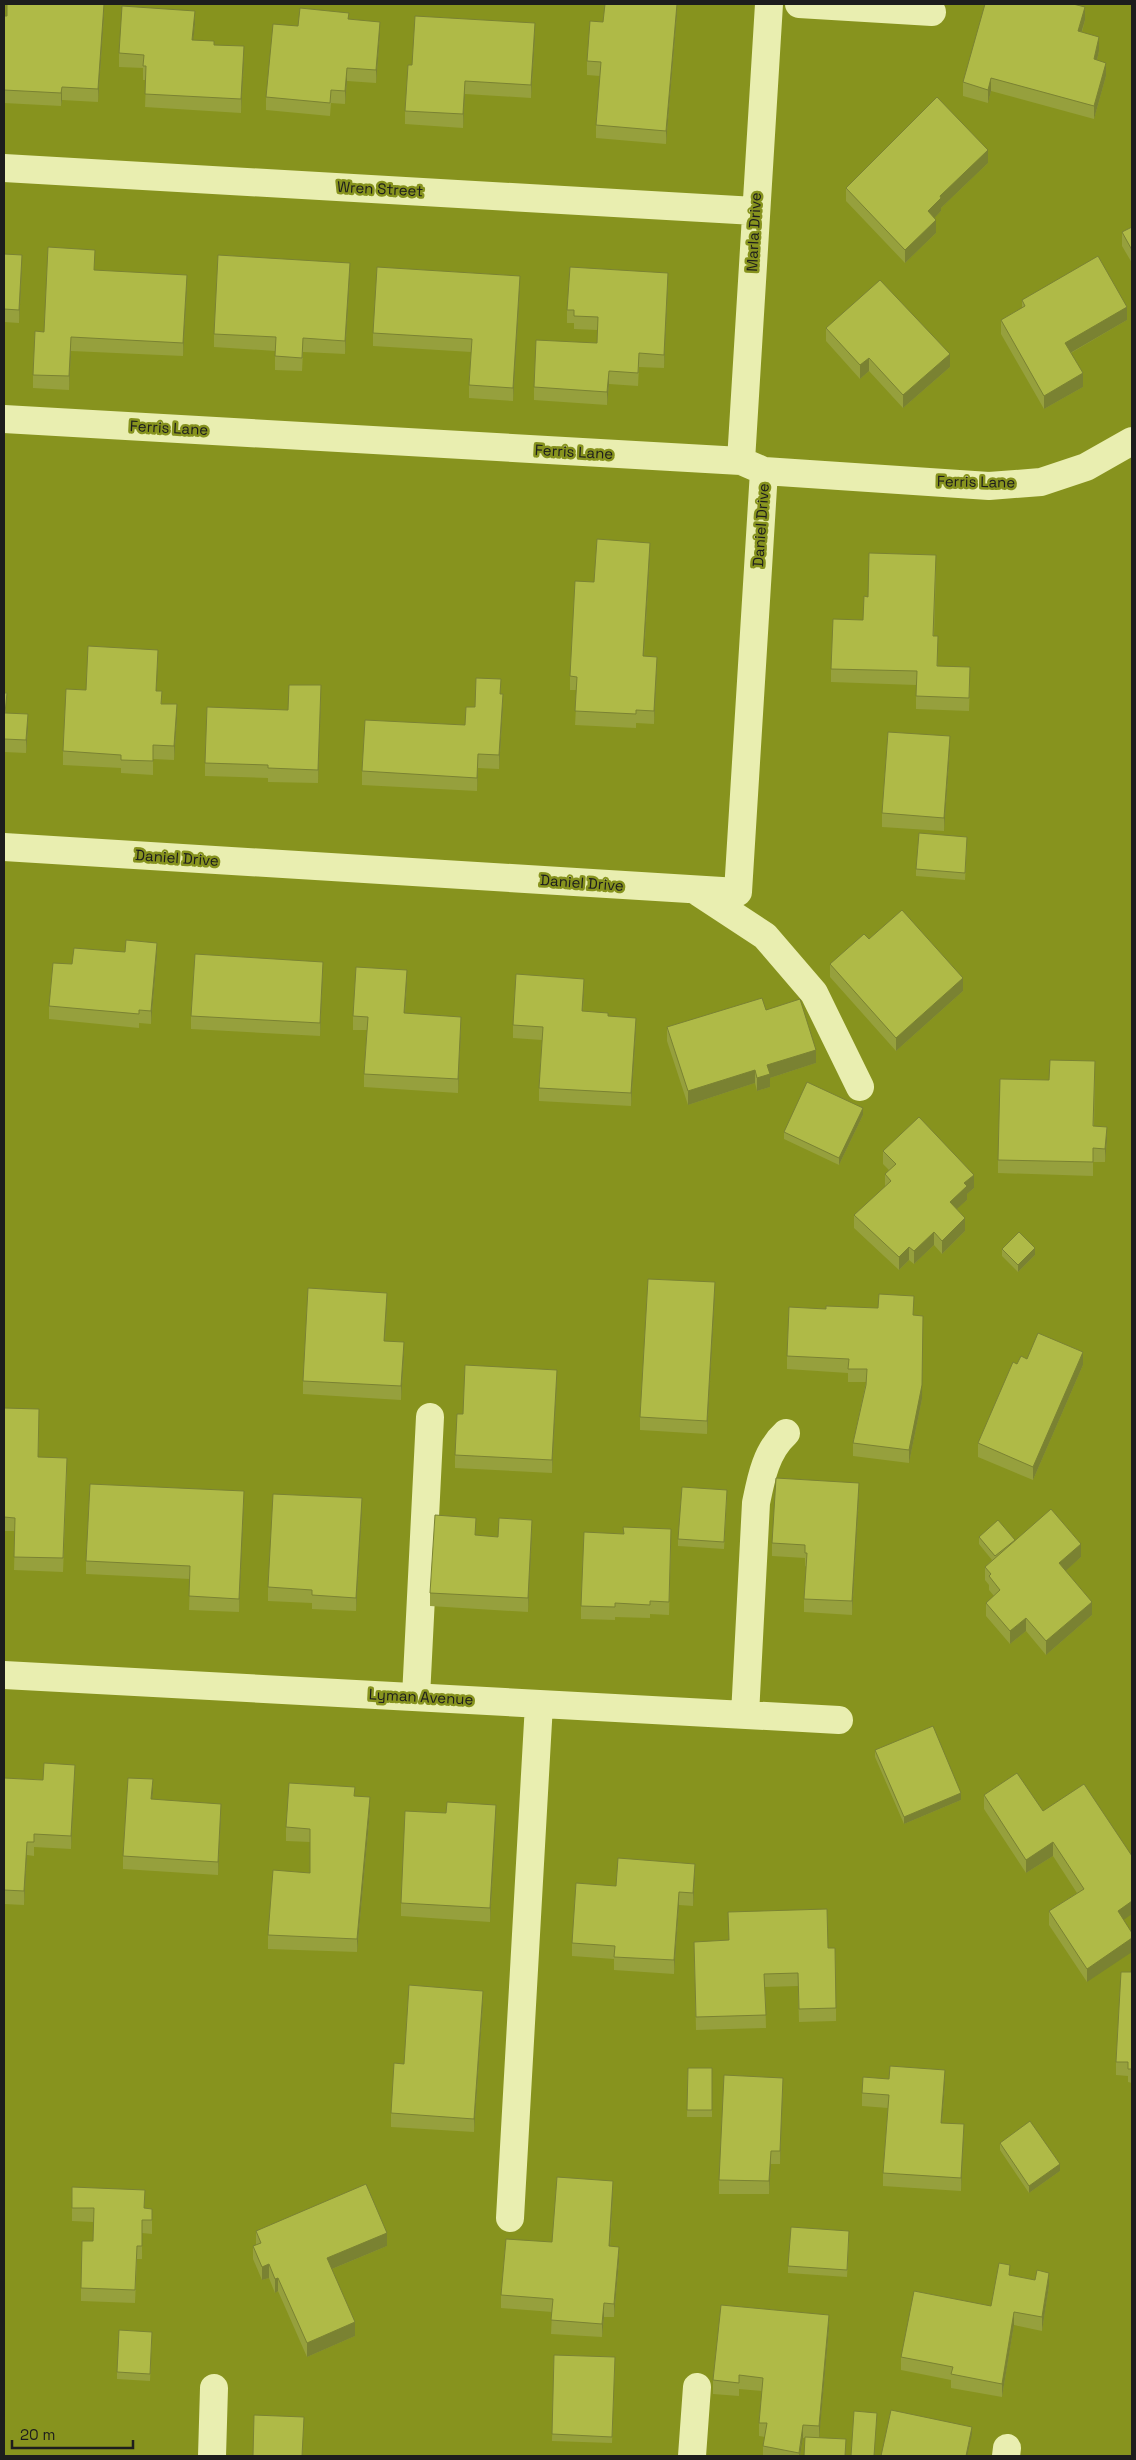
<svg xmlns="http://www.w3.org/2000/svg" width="1136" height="2460" font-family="'Space Grotesk',sans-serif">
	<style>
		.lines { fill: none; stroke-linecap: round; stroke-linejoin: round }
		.minor { stroke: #e9eeb0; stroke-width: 28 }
		.wall { fill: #96a03d }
		.shaded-wall { fill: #7a8232 }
		.building { fill: #afba47; stroke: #7a8232 }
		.labels { text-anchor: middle; stroke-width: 5; stroke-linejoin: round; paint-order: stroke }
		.street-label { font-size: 15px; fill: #1d1d1d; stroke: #87931e }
	</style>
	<rect width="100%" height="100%" fill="#87931e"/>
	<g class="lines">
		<path class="minor" d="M799,4L932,12
			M4,168L755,211
			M4,419L741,461L764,471L989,486L1041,482L1086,467L1132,441
			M741,461L769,4
			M4,847L738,892L764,471
			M695,890L765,936L814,993L860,1087
			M4,1675L839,1720
			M416,1697L430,1417
			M745,1715L756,1503C761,1478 766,1451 786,1433
			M510,2218L539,1704
			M212,2456L214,2388
			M692,2456L697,2387
			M1006,2456L1007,2448"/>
	</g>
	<path class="wall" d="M677,14L666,144L596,138V125L600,76L587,75V61L603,22Z
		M4,16H104L98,102L62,100L61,106L4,103Z
		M349,19L380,35L376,83L347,81L345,104L331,103L330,116L266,110V97L298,26Z
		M1085,20L1082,32L1099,51L1097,60L1106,76L1094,119L991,91L988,103L963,96V82Z
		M195,24L193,40L214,45L244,60L241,113L145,107L146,80H143V68L119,67V53Z
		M535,37L531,98L465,94L463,128L405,124V111L412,65Z
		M988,163L941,208V211L934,218L936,233L905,263L846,201V188Z
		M1132,227V263L1122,246V232Z
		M4,254L22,268L19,323L4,322Z
		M94,270L187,288L183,356L71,351L69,390L33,388V375L44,332Z
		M350,276L345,354L303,352L302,371L275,370V351L214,347V334Z
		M668,286L664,368L639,367L638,386L609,384L607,405L534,400V387L597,343V330L574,329V323H567V310Z
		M520,289L513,401L469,398V385L471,352L373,346V333Z
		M1022,300L1127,320L1071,353L1083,387L1044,409L1001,334V320L1022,308Z
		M826,328L950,367L903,408L869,371L860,379L826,341Z
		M650,556L644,656L657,670L654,724L636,723V728L575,725L577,690H570V676L594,582Z
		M936,568L934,636L938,666L970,681L969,711L916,709V685L831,682V669L863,620L868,597Z
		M158,663L156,691L162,704L177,718L174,760L153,759V775L121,773V768L63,765V751L86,690Z
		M4,693L6,713L28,728L26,753L4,752Z
		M501,694L503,707L499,769L478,768L477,791L362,785V771L465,725L475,707Z
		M321,699L318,783L268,782V778L205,776V763L288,710Z
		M950,749L944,831L882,827V813Z
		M967,844L965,880L916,876V869Z
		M869,939L963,991L896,1051L830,977V964Z
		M157,956L151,1024L139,1023V1028L49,1019V1006L72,964Z
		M323,975L320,1036L191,1029V1016Z
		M407,983L405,1013L461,1030L458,1093L364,1087V1074L367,1030H353V1016Z
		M584,992L583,1011L608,1016L636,1031L631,1106L539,1101V1088L542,1040L513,1038V1025Z
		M766,1010L816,1063L770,1078V1087L757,1091L755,1083L688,1105L667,1041V1027Z
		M1095,1075L1094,1126L1107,1140L1105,1162H1093V1176L998,1173V1160L1049,1080Z
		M863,1115L839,1165L784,1139V1132Z
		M883,1151L974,1188L967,1194V1200L956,1209L965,1231L942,1254L934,1245L914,1264L909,1260L899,1270L854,1228V1215L885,1187V1174L889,1170L883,1164Z
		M1002,1249L1035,1255L1018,1272L1002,1256Z
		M715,1295L707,1434L640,1430V1417Z
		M387,1306L385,1341L404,1356L401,1400L303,1394V1381Z
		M914,1315L922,1399L909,1463L853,1456V1443L866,1382H848V1373L787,1369V1356Z
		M1027,1359L1083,1365L1033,1480L978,1457V1443L1017,1364Z
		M557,1383L552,1473L455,1468V1455L463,1414Z
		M4,1408L39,1423L38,1457L67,1472L63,1572L14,1570L15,1531H4Z
		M859,1496L852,1615L804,1612V1599L807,1567L805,1566V1558L772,1556V1543Z
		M727,1497L724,1549L678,1546V1539Z
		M244,1504L239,1612L189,1610L190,1579L86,1574V1561Z
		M362,1511L356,1611L312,1609V1603L268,1601V1587Z
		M532,1533L528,1612L430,1606V1593L475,1535L498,1537Z
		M623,1534L671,1542L669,1615L650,1614V1618L615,1617V1620L581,1619V1606Z
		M979,1537L1015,1540L1081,1557L1065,1571L1092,1615L1046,1655L1026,1631L1010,1644L986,1616V1603L994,1596L989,1590V1585L985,1580V1567L992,1560L979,1544Z
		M875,1750L961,1800L904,1824L875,1757Z
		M4,1778L43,1780L75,1778L71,1849L34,1847V1856L27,1855L24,1905L4,1904Z
		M153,1792L152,1799L221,1817L218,1875L123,1869V1856Z
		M984,1795L1043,1811L1124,1920L1087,1982L1049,1925V1911L1077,1893L1053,1856L1026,1873L984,1809Z
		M355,1796L370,1811L357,1952L268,1949V1935L310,1873V1842L286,1841V1827Z
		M496,1819L490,1922L401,1916V1903Z
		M695,1877L693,1906L679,1905L674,1974L614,1970V1959L572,1956V1943L616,1886Z
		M694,1942L828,1948L836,2008V2021L799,2022L798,1986L765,1987L766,2028L696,2030Z
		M1132,1967V2083L1128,2082V2076L1116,2075V2062Z
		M483,2004L474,2132L391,2127V2113L404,2064Z
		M688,2068H712V2117H687Z
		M945,2083L942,2123L964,2137L961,2191L883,2186V2173L888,2108L862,2106V2093Z
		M783,2091L780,2164H771L769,2194H719V2180Z
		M1000,2143L1060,2171L1029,2193L1000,2150Z
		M72,2187L144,2208L152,2209V2234L142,2233V2259H137L135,2303L81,2301V2288L93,2241V2222L72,2221Z
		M613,2194L610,2247L619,2261L614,2317H604L602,2337L551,2334L552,2312L501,2308V2295L552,2242Z
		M256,2231L387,2246L332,2269L355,2336L307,2357L278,2291L275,2293L269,2278L262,2280L253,2259V2246L256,2245Z
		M849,2238L847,2277L788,2273V2266Z
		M1010,2275L1049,2286L1042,2331L1014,2325L1002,2397L951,2388V2380L901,2370V2357L991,2306Z
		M829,2328L819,2438H803L800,2456H763V2446L765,2437L759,2436V2423L762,2391L739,2389V2396L713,2394V2380Z
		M152,2332L150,2381L117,2379V2372Z
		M554,2355L615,2357L612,2443L552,2441Z"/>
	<path class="shaded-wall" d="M104,4V16L98,102V89Z
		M677,4V14L666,144V131Z
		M1085,7V20L1078,44V31Z
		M195,11V24L192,53V40Z
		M380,22V35L376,83V70Z
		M535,23V37L531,98V85Z
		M1099,37V51L1094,73V59Z
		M244,46V60L241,113V99Z
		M1106,63V76L1094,119V106Z
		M347,68V81L345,104V91Z
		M991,78V91L988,103V90Z
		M465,81V94L463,128V114Z
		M62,87V100L61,106V93Z
		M988,150V163L941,208V211L928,225V211L940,196Z
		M936,220V233L905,263V250Z
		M22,255V268L19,323V310Z
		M350,263V276L345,354V341Z
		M668,273V286L664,368V355Z
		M187,275V288L183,356V343Z
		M520,276V289L513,401V388Z
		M1127,307V320L1065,356V343Z
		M71,337V351L69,390V376Z
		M950,354V367L903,408V395Z
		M869,358V371L860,379V365Z
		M609,371V384L607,405V392Z
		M1083,373V387L1044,409V396Z
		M650,543V556L643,669V656Z
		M158,650V663L156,704V691Z
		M657,657V670L654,724V711Z
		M321,685V699L318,783V770Z
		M503,694V707L499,769V755Z
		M177,704V718L174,760V746Z
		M28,714V728L26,753V740Z
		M950,736V749L944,831V818Z
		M478,754V768L477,791V778Z
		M157,943V956L151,1024V1011Z
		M323,962V975L320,1036V1023Z
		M407,970V983L404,1026V1013Z
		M963,978V991L896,1051V1038Z
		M584,979V992L582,1025V1011Z
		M461,1017V1030L458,1093V1079Z
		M636,1018V1031L631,1106V1093Z
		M816,1050V1063L770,1078V1087L757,1091V1078L767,1065Z
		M755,1070V1083L688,1105V1091Z
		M863,1108V1115L839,1165V1158Z
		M1107,1127V1140L1105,1162V1149Z
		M974,1175V1188L967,1194V1200L950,1215V1202L964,1183Z
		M965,1218V1231L942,1254V1241Z
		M934,1232V1245L914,1264V1251Z
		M909,1247V1260L899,1270V1257Z
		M1035,1248V1255L1018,1272V1265Z
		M715,1282V1295L707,1434V1421Z
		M387,1293V1306L384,1355V1341Z
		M923,1316L922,1399L909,1463V1450Z
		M404,1342V1356L401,1400V1386Z
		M1083,1352V1365L1033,1480V1467Z
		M557,1370V1383L552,1473V1460Z
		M859,1483V1496L852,1615V1601Z
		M244,1491V1504L239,1612V1599Z
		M362,1498V1511L356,1611V1598Z
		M532,1520V1533L528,1612V1598Z
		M1081,1544V1557L1059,1577V1563Z
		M1092,1602V1615L1046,1655V1641Z
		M1026,1618V1631L1010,1644V1631Z
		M75,1765V1778L71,1849V1836Z
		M153,1779V1792L151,1813V1799Z
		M961,1793V1800L904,1824V1817Z
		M370,1797V1811L357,1952V1939Z
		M221,1804V1817L218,1875V1862Z
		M496,1805V1819L490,1922V1908Z
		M27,1842V1855L24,1905V1891Z
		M1053,1842V1856L1026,1873V1860Z
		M695,1864V1877L693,1906V1893Z
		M679,1892V1905L674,1974V1960Z
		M1132,1901V1914L1118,1924V1911Z
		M1132,1938V1952L1087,1982V1969Z
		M483,1991V2004L474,2132V2119Z
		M945,2070V2083L941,2136V2123Z
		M783,2078V2091L780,2164V2151Z
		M964,2124V2137L961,2191V2178Z
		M771,2151V2164L769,2194V2181Z
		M1060,2164V2171L1029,2193V2186Z
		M613,2181V2194L609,2260V2246Z
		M387,2233V2246L327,2271V2258Z
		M619,2247V2261L614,2317V2304Z
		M269,2264V2278L262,2280V2267Z
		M1049,2273V2286L1042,2331V2317Z
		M278,2278V2291L275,2293V2279Z
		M604,2303V2317L602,2337V2324Z
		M1014,2312V2325L1002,2397V2384Z
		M829,2315V2328L819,2440V2426Z
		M355,2322V2336L307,2357V2343Z
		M803,2425V2438L800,2456H799Z
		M972,2427V2434L967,2456H966Z"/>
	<path class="building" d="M7,4H104L98,89L62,87L61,93L4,90V16H7Z
		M605,4H677L666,131L596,125L601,62L587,61L590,21L603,22Z
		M985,4H1073L1085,7L1078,31L1099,37L1094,59L1106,63L1094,106L991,78L988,90L963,82Z
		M122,6L195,11L192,40L214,41V45L244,46L241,99L145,94L146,66H143L144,55L119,53Z
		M300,8L349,13L348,19L380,22L376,70L347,68L345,91L331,90L330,103L266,97L273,24L298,26Z
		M415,16L535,23L531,85L465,81L463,114L405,111L408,65H412Z
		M937,97L988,150L940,196L941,198L928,211L936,220L905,250L846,188Z
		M1132,227V250L1122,232Z
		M48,247L95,250L94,270L187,275L183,343L71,337L69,376L33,375L35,331L44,332Z
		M4,254L22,255L19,310L4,309Z
		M218,255L350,263L345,341L303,338L302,358L275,356L276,337L214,334Z
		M1098,256L1127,307L1065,343L1083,373L1044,396L1001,320L1025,306L1022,300Z
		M377,267L520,276L513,388L469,385L472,339L373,333Z
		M570,267L668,273L664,355L639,353L638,373L609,371L607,392L534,387L536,340L597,343L598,317L574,316V310H567Z
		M880,280L950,354L903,395L869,358L860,365L826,328Z
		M597,539L650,543L643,656L657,657L654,711L636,710V714L575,711L577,677L570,676L575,581L594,582Z
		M869,553L936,555L933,636H938L937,666L970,667L969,698L916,696L917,671L831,669L833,619L863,620L864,596L868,597Z
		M88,646L158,650L156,691H162L161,704H177L174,746L153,745V761L121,760V755L63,751L66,689L86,690Z
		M476,678L501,679L500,694H503L499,755L478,754L477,778L362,771L365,720L465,725L466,707H475Z
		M289,685H321L318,770L268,768V765L205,763L207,707L288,710Z
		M4,693H7L5,713L28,714L26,740L4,739V743Z
		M888,732L950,736L944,818L882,813Z
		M919,833L967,837L965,873L916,869Z
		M902,910L963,978L896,1038L830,964L864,934L869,939Z
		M126,940L157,943L151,1011L139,1010V1014L49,1006L53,963L72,964L74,948L125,952Z
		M195,954L323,962L320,1023L191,1016Z
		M356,967L407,970L404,1013L461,1017L458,1079L364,1074L368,1017L353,1016Z
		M516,974L584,979L582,1011L608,1013V1016L636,1018L631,1093L539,1088L543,1027L513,1025Z
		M762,998L766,1010L800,999L816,1050L767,1065L770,1074L757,1078L755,1070L688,1091L667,1027Z
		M1050,1060L1095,1061L1093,1126L1107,1127L1105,1149L1093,1148V1162L998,1160L1000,1079L1049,1080Z
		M807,1082L863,1108L839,1158L784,1132Z
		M919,1117L974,1175L964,1183L967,1186L950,1202L965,1218L942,1241L934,1232L914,1251L909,1247L899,1257L854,1215L891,1181L885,1174L896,1164L883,1151Z
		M1019,1232L1035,1248L1018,1265L1002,1249Z
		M648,1279L715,1282L707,1421L640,1417Z
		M308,1288L387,1293L384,1341L404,1342L401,1386L303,1381Z
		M879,1294L914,1296L913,1315L923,1316L922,1385L909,1450L853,1443L866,1385L867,1369H848L849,1359L787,1356L789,1307L826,1309V1306L878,1308Z
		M1038,1333L1083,1352L1033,1467L978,1443L1013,1362L1017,1364L1021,1356L1027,1359Z
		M465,1365L557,1370L552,1460L455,1455L457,1414H463Z
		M4,1408L39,1409L38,1457L67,1458L63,1558L14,1557L15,1518L4,1517Z
		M776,1478L859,1483L852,1601L804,1599L807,1553H805V1545L772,1543Z
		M90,1484L244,1491L239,1599L189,1596L190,1566L86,1561Z
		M682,1487L727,1490L724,1542L678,1539Z
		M273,1494L362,1498L356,1598L312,1595V1590L268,1587Z
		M1051,1509L1081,1544L1059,1563L1092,1602L1046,1641L1026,1618L1010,1631L986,1603L1000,1590L989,1576L991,1574L985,1567Z
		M435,1515L476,1518L475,1535L498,1537L499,1518L532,1520L528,1598L430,1593Z
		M998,1520L1015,1540L995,1556L979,1537Z
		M623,1527L671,1529L669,1602L650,1601V1605L615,1603V1607L581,1606L584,1532L624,1534Z
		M933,1726L961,1793L904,1817L875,1750Z
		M44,1763L75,1765L71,1836L34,1834V1842H27L24,1891L4,1890V1778L43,1780Z
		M1017,1773L1043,1811L1084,1784L1132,1856V1901L1118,1911L1132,1933V1938L1087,1969L1049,1911L1084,1889L1053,1842L1026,1860L984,1795Z
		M128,1778L153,1779L151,1799L221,1804L218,1862L123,1856Z
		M289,1783L355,1787L354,1796L370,1797L357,1939L268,1935L273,1870L310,1873V1829L286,1827Z
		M447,1802L496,1805L490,1908L401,1903L405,1811L446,1813Z
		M618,1858L695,1864L693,1893L679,1892L674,1960L614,1957L615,1946L572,1943L576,1883L616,1886Z
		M827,1909L828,1948H835L836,2008L799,2009L798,1973L764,1974L766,2015L696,2017L694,1942L729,1940L728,1912Z
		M1132,1967V2069H1128V2062H1116L1121,1972H1131Z
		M409,1985L483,1991L474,2119L391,2113L394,2063L404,2064Z
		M890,2066L945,2070L941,2123L964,2124L961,2178L883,2173L889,2095L862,2093L863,2077L889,2079Z
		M688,2068H712V2110H687Z
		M724,2075L783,2078L780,2151H771L769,2181L719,2180Z
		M1030,2121L1060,2164L1029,2186L1000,2143Z
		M557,2177L613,2181L609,2246L619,2247L614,2304L604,2303L602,2324L551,2320L553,2299L501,2295L506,2239L552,2242Z
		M366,2184L387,2233L327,2258L355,2322L307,2343L278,2278L275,2279L269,2264L262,2267L253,2246L261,2243L256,2231Z
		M72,2187L145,2190L144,2208L152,2209V2220H142V2246H137L135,2290L81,2288L82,2241H93L94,2208H72Z
		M791,2227L849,2231L847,2270L788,2266Z
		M999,2263L1010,2265L1009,2275L1035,2280L1037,2270L1049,2273L1042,2317L1014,2312L1002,2384L951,2374L953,2367L901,2357L914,2291L991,2306Z
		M721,2305L829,2315L819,2426L803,2425L799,2453L763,2446L767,2423H759L763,2378L739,2375V2383L713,2380Z
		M119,2330L152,2332L150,2374L117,2372Z
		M554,2355L615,2357L612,2437L552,2434Z
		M891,2410L972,2427L966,2456H881Z
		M854,2411L877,2413L874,2456H851Z
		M254,2415L304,2417L302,2456H253Z
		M805,2437L846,2439L845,2456H804Z"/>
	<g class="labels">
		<g class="street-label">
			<text transform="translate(380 189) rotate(3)" y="5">Wren Street</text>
			<text transform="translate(754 232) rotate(-87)" y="5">Marla Drive</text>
			<text transform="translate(169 428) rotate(3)" y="5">Ferris Lane</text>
			<text transform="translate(574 452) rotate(3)" y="5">Ferris Lane</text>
			<text transform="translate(976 482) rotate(1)" y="5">Ferris Lane</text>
			<text transform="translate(761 525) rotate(-86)" y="5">Daniel Drive</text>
			<text transform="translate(177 858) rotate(4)" y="5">Daniel Drive</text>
			<text transform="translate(582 883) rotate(4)" y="5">Daniel Drive</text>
			<text transform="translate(421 1697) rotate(3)" y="5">Lyman Avenue</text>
		</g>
	</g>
	<rect width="1136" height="2460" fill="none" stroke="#1d1d1d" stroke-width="10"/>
	<path d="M12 2440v8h121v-8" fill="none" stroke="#1d1d1d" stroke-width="2.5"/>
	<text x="20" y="2440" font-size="15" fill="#1d1d1d" stroke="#87931e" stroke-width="4" paint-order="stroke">20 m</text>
</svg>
